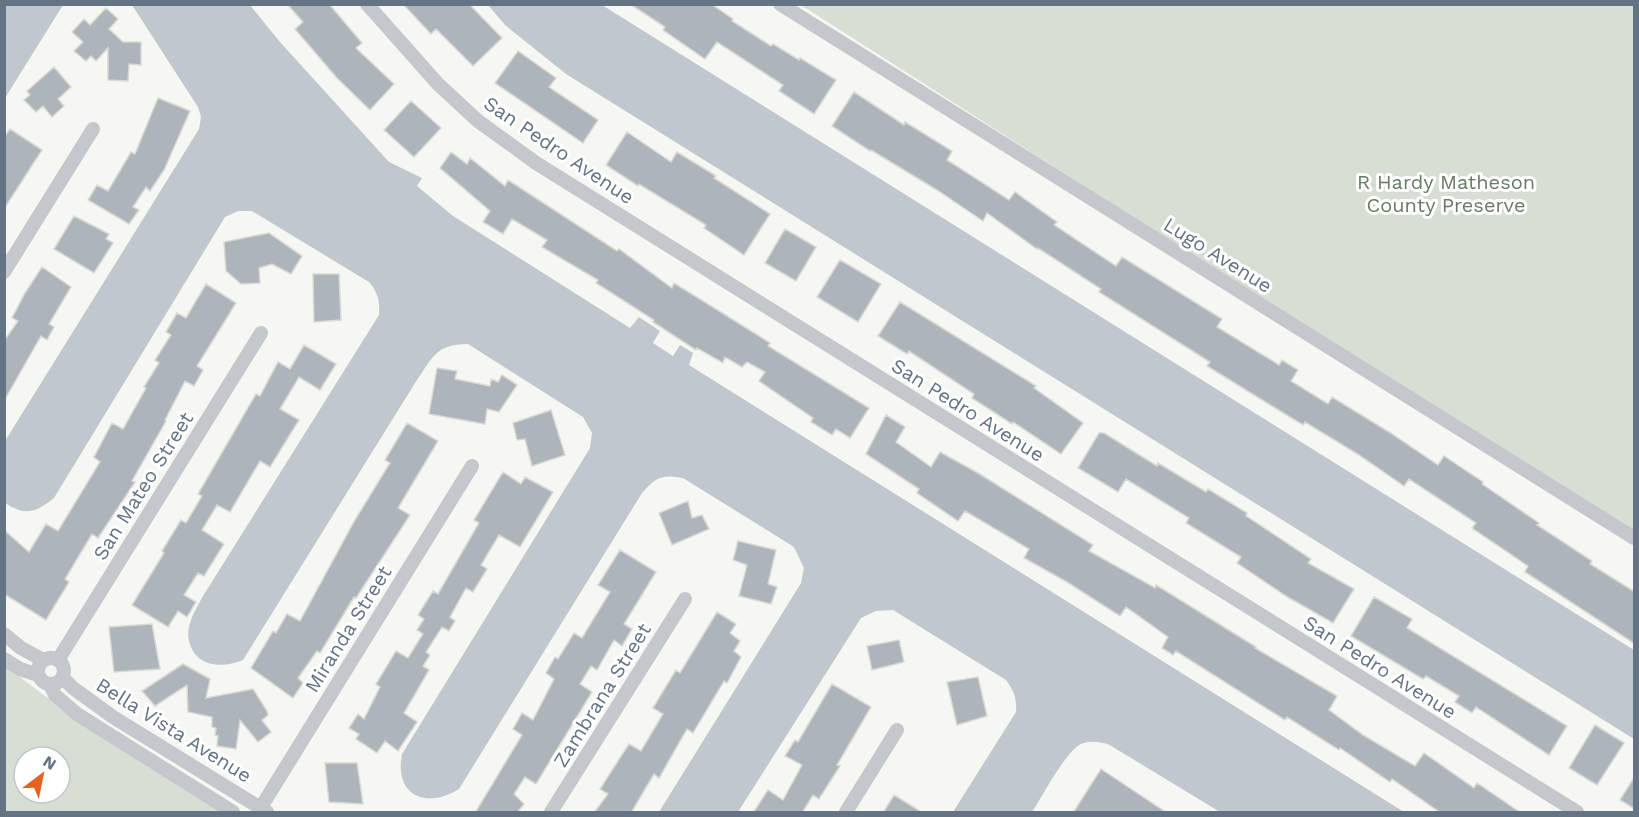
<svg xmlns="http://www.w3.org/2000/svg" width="1639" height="817" font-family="'Work Sans',sans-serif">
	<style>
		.green { fill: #d7ded4; fill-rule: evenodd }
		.water { fill: #c0c8ce }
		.building { fill: #adb4ba; stroke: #d8d8d5; stroke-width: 1.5 }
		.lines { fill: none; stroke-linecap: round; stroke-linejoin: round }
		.street { stroke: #c4c7cb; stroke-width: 14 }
		.labels { text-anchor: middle; stroke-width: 6; stroke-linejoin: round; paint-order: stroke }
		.street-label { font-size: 20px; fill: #647485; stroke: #fff }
		.park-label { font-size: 20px; fill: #667c64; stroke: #fff }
	</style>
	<rect width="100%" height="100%" fill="#f6f6f3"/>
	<path class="green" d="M801,5H1634V538Z
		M4,665L45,696L229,812H5ZM24,757H60V793H24Z"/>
	<path class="water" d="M5,4L63,5L5,98L4,5Z
		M132,5H250L280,42L389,162L422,178L417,186L453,216L630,328L639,317L660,331L653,343L673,356L680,345L693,353L689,365L1404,812H1220L1108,744C1099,742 1090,740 1081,744C1066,751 1042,797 1032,812H953L1016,712C1017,698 1014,691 1006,680L893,610L876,611L861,618L738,812H659L801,583L804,568L794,547L683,478C662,474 656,477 642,493L459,789C425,810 394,795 402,754L590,448L592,433L583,417L468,344C435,344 432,359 415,383L243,660C222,669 195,667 189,641C185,626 196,609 203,596L379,315C380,302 378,292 369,282L252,211H238L225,217L54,498C35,513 25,516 5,503V441L199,129L201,117L198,107Z
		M488,5H602L1634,650V739L566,74L505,25Z"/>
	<path class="building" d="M287,4H329L362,43L356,48L394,84L370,110L337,78L295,29L303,22Z
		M403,4H469L502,38L473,66L436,29L431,34Z
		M630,4H711L733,19L732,21L771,46L773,44L799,60L800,58L836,80L814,114L779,91L783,85L717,42L705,59L663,30L665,27Z
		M106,8L118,19L109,29L123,42H141V65L129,64L128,81L108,80V48L96,61L91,56L86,61L74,51L83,42L72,32L84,19L90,25Z
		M518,51L556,78L549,87L598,120L583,143L495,83Z
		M54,67L71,87L58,99L64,106L52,117L43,106L36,112L24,100L30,95L27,91Z
		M854,92L904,125L905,122L952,151L947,160L1009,200L1015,192L1057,222L1054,225L1116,266L1122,257L1222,319L1217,327L1279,365L1282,360L1298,370L1291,381L1328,404L1332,397L1389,432L1438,465L1444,456L1483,482L1482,484L1539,523L1537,525L1592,561L1590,564L1635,592V644L1525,572L1528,566L1472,528L1476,523L1409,479L1404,486L1359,455L1305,422L1303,425L1259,398L1207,366L1210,362L1099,292L1101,289L1038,248L1037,249L987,213L983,221L937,190L871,150L870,151L832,126Z
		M158,98L190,111L164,170L150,191L146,187L133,207L139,210L129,224L88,200L97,185L108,191L131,152L135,154Z
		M411,101L441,128L414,157L384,130Z
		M10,129L42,150L4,209V137Z
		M627,132L671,162L677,152L716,176L714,178L770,214L744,255L704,228L706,225L639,184L638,186L606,165Z
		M451,152L467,164L470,158L505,186L508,180L617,251L619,249L672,288L674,283L719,311L770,343L768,346L869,408L850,438L836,429L832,435L811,422L813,418L759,381L765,372L747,362L742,367L725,357L723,363L697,348L696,350L653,322L654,320L596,283L598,280L542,247L547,240L512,219L503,234L483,222L490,211L440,168Z
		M74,216L109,234L106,239L113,243L94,273L54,249Z
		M785,229L816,247L796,281L765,263Z
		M269,233L302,256L291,274L272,264L259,268L260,283L241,284L226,271L224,242Z
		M840,260L881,284L858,322L817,297Z
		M42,267L71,287L49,324L54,327L47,340L41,336L4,401V341L18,321L12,318L25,293Z
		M313,274H339L341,320L314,322Z
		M206,284L236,303L197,366L203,370L194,386L185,381L165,420L166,421L132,481L135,482L98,538L92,534L65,579L69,582L46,620L4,594V530L29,552L46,524L58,531L100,462L94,457L112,423L123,429L146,388L144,387L159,363L155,360L171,335L166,332L177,313L186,318Z
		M900,302L1036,386L1034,388L1083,423L1061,454L1013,422L1012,424L972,398L974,394L909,351L907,354L878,336Z
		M304,345L336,364L320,390L299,377L280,409L299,420L270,467L260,461L230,512L217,505L202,530L224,544L204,576L198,573L184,595L196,602L187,617L178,611L168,627L132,605L164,553L162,551L181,520L186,523L202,496L198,494L256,394L260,396L278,362L290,369Z
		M437,368L457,371L455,379L490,386L491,379L498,382L502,375L517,385L499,412L487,409L485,424L429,414Z
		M551,410L565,455L532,466L525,439L517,440L513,423Z
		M886,415L905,427L896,442L931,467L940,452L978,473L1093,545L1089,551L1155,588L1156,585L1256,647L1255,648L1337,696L1329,710L1363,735L1415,766L1424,753L1474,788L1477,783L1521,813H1441L1392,779L1390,782L1340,748L1339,750L1287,717L1285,720L1176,651L1173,655L1162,648L1168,637L1126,607L1120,616L1067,582L1024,558L1029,549L965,511L958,521L917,493L919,489L866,454Z
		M407,423L438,441L398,508L410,515L356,598L354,597L320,653L317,651L298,678L303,683L293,698L251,668L273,631L276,633L287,614L300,621L355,520L390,463L385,460Z
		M1099,433H1104L1157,466L1158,463L1206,492L1208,489L1247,513L1246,516L1311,559L1308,563L1354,589L1333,623L1286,596L1237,563L1241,557L1186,523L1189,518L1126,479L1118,492L1078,468Z
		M503,472L521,484L525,477L553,492L520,547L499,535L481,565L487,569L473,592L466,588L450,617L455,621L449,631L442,627L426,652L430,655L423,666L429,670L404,713L417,722L398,751L385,741L377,753L356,739L359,734L349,728L358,714L364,719L380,687L376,684L396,651L408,658L423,634L417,630L424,619L418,615L433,591L438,594L479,523L474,520Z
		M688,501L692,518L702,515L709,529L672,545L659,513Z
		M738,541L776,550L768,584L777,587L771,604L739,596L747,565L733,560Z
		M620,550L656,572L624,624L632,629L622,646L614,640L597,670L591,666L580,684L592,692L536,784L525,777L514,794L524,804L517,813H475L522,735L513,729L522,713L533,720L554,679L546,673L555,657L558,659L574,633L582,638L610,592L598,585Z
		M1374,597L1412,619L1407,628L1567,726L1549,755L1476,707L1472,713L1455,702L1459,696L1426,676L1423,679L1351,636Z
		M717,612L736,624L730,633L740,641L734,651L741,657L727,683L724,681L693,733L687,729L659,778L654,774L631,813H594L608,794L600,789L629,744L641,751L663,714L653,708L676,670L680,673Z
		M152,624L160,669L114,672L109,627Z
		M899,640L904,662L872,670L867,646Z
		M183,664L210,679L206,698L253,689L267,711L268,715L262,720L271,732L258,742L240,720L236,749L217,746L218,736L215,735L216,728L212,727V717L188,712L187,685L155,706L142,691Z
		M978,677L987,716L957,725L947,682Z
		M832,684L871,707L837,765L840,766L819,799L813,795L802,813H753L768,790L783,800L802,765L785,756L795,740L798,742Z
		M1595,725L1624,743L1597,785L1569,768Z
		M325,763H357L363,804L329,802Z
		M1101,769L1167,813H1073Z
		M1635,776V809L1620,800Z
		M894,795L923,813H883Z"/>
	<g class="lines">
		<path class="street" d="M367,4L438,84L478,121L536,163L1577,812
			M780,4L1634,538
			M4,272L93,129
			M4,634L21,648L43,660
			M38 671a13 13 0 1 1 26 0a13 13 0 1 1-26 0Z
			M4,659L20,669L38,675
			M58,660L261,333
			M62,677L73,688L113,717L267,812
			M50,684L55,695L77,714L233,812
			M258,812L472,466
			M551,812L685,599
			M846,812L897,730"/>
	</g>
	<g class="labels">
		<g class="street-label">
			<text transform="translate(559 150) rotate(34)" y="7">San Pedro Avenue</text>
			<text transform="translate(1218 255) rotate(32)" y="7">Lugo Avenue</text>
			<text transform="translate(968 410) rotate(32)" y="7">San Pedro Avenue</text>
			<text transform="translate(143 486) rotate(-58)" y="7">San Mateo Street</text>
			<text transform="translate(348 629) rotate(-58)" y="7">Miranda Street</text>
			<text transform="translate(1380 667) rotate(32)" y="7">San Pedro Avenue</text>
			<text transform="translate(602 695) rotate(-58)" y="7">Zambrana Street</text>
			<text transform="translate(174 730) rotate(32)" y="7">Bella Vista Avenue</text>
		</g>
		<g class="park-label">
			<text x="1446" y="189">R Hardy Matheson<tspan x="1446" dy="23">County Preserve</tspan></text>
		</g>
	</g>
	<rect width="1639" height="817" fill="none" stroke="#647485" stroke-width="12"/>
	<g transform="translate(42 775) rotate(32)"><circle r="28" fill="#ffffff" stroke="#c1c7ce" stroke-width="1.5"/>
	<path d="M0-4.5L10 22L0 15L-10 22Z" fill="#e86122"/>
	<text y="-9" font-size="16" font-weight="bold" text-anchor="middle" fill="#647485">N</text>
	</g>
</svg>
